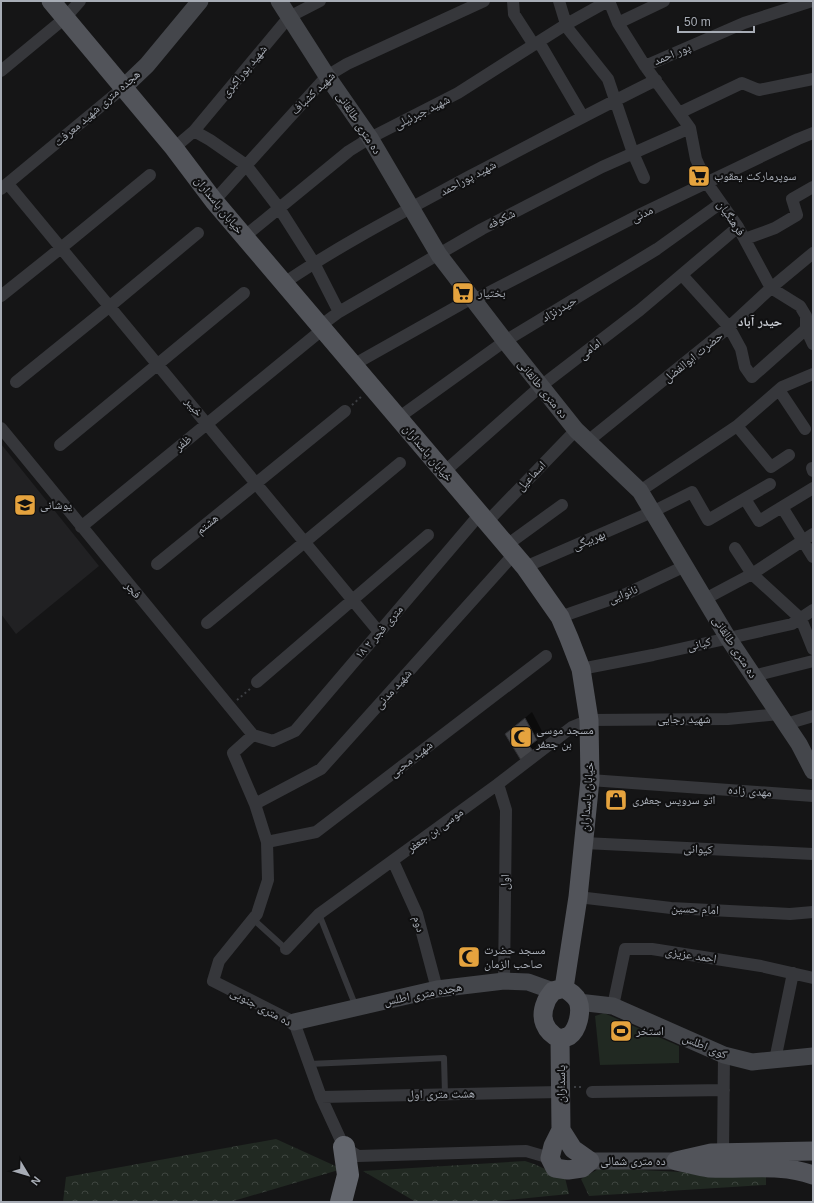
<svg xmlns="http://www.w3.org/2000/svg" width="814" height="1203" font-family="Helvetica,'Noto Naskh Arabic',sans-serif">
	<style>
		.built { fill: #212123 }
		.forest { fill: url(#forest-crowns) }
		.garden { fill: #212922 }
		.shadow { fill: #0007 }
		.building { fill: #444549; stroke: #2f2f32 }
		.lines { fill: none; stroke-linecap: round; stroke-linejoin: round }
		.path { stroke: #3c3e42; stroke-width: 2; stroke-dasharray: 2 3; stroke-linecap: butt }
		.lane { stroke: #36373b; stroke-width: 6 }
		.street { stroke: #36373b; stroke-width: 12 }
		.secondary { stroke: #44464b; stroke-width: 17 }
		.primary { stroke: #52545a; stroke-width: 19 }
		.highway { stroke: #62656c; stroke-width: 22 }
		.labels { text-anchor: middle; stroke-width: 4; stroke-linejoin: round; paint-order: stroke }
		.street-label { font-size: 12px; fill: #a7acb5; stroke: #101011 }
		.poi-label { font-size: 12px; fill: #a7acb5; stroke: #101011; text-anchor: start }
		.neighbourhood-label { font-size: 13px; font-weight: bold; fill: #c8cbd2; stroke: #101011 }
	</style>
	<defs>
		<pattern id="forest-crowns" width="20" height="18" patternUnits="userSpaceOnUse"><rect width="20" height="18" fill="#212922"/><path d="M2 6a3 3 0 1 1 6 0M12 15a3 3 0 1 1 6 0" fill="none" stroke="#3e4540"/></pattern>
	</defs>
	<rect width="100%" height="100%" fill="#151516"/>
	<path class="built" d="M1,444L99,566L16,634L1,614Z"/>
	<path class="forest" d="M276,1139L342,1169L230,1202H63L66,1177Z
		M525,1161L534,1164L565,1178L569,1194L488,1202H416L363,1171Z
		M600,1168L766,1176V1185L589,1196L581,1179Z"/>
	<path class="garden" d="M604,1013L679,1046V1063L600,1065L595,1016Z"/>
	<path class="shadow" d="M532,712L543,733L536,740L541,745L534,752L513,728Z"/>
	<path class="building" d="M525,718L537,740L529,746L535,753L522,762L505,734Z"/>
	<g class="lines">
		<path class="path" d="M352,405L361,397
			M237,700L250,689
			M574,1087H583"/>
		<path class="lane" d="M319,914L356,1007
			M253,919L286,949
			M309,1064L444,1058L445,1094"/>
		<path class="street" d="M513,1L514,14L534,45
			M559,1L566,24
			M609,1L618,23L645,66L690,128L696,159L707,183L738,227L771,288L800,306L806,316V329L813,344
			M618,23L664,1
			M565,25L608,79L633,153L644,178
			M539,42L583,117
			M645,66L744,23L812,1
			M1,71L65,18L80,1
			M679,113L742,83L759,90L813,79
			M194,131L210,140L246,165L279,208L314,263L339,312
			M174,148L194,131L289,17L320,1
			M8,184L379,632
			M1,189L124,87
			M214,201L327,76L347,64L484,1
			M245,236L349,151L370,138L458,93L565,25L608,1
			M745,239L775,228L797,215L792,199L813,187
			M682,275L729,327L741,349L745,367L752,377L806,329
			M284,283C343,243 407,210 470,176C532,144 593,111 656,80
			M1,296L61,248L150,175
			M474,300L639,215L798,139L813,133
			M320,326L339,312L482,229L602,167L690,128
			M353,365L472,298
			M16,382L110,306L198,233
			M779,390L805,429
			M398,418L505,341L657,249L721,203
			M737,426L771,467L789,455
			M1,428L253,735L273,741L295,731L480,514
			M588,441L729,327L771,288L813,253
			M60,445L244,293
			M813,468H812L813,471
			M444,472L541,386L640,310L738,227
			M640,491L737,426L782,387L813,374
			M745,499L759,521L813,488
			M782,507L813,557
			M487,522L576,430
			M81,527L323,329
			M507,545L562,505
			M735,548L752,574L801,619L813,649
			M157,564L345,411
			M525,567L652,512L692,492L708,520L770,484
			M705,599L752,574L813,534
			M560,617L626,594L685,566
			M207,623L400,463
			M581,669L653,655L792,624L813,610
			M753,676L813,661
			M257,682L428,535
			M786,724L813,716
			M253,735L233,753L255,804L267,842L268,880L257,914L219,961L213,981L294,1022L321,1097L344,1147L358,1156L526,1151L550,1158
			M590,780L813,796
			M498,784L506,810L504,981
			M255,804L321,769L514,554
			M267,842L316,832L546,656
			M584,843L813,854
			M393,861L417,914L437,989
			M578,897L671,908L790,914L813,912
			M286,949L319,914L498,784L572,727L589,720L728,719L779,714
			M613,1006L625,949H652L761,966L813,978
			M775,1060L793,973
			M592,1092L724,1090
			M321,1097L561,1092
			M723,1153L724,1055"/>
		<path class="secondary" d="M279,1L327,76L370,138L439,255L505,341L576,430L640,491L728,638L799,744L813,771
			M124,87L147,65L200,1
			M578,1002L613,1006L724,1055L752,1062L813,1056
			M294,1022L437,989L504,981L528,982L553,991
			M590,1161H676"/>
		<path class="primary" d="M51,1L174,148L214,201L525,567L560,617L569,638L581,669L589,720L590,780L578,897L564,988
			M564,988C570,992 575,995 578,1001C582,1011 578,1030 569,1036C567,1037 563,1038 560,1039C545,1032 539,1018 546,1002C547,998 551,994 553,991Z
			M560,1039L561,1130
			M561,1130L573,1149L590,1161L582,1168L568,1170L555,1168L550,1158L553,1146Z
			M813,1151L711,1153L676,1161C687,1163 699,1167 709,1168C744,1170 780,1163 813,1175"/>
		<path class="highway" d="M341,1202L348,1175L344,1147"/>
	</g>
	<defs>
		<g id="supermarket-square" transform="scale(1.15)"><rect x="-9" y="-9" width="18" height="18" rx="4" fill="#e5a33e" stroke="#101011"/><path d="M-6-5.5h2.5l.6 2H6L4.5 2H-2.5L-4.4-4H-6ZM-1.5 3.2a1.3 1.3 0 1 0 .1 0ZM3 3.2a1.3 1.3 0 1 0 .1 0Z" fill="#111"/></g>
		<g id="school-square" transform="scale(1.15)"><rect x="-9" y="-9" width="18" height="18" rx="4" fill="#e5a33e" stroke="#101011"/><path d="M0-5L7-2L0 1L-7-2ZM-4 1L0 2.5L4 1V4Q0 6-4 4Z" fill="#111"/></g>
		<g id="mosque-square" transform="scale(1.15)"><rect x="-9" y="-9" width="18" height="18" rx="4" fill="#e5a33e" stroke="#101011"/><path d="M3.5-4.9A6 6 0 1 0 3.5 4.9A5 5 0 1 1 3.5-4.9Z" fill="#111"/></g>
		<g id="shop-square" transform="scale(1.15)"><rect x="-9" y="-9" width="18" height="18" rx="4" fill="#e5a33e" stroke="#101011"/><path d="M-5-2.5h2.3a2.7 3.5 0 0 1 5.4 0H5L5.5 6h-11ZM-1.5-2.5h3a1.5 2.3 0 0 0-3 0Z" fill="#111"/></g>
		<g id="stadium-square" transform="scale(1.15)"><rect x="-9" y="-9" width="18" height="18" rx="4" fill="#e5a33e" stroke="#101011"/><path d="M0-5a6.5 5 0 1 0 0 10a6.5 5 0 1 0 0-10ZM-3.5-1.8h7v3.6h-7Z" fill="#111"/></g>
	</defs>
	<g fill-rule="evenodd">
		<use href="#supermarket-square" x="699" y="176"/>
		<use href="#supermarket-square" x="463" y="293"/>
		<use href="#school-square" x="25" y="505"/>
		<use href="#mosque-square" x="521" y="737"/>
		<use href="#shop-square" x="616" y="800"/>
		<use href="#mosque-square" x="469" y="957"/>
		<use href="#stadium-square" x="621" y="1031"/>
	</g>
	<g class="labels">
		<g class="street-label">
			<text transform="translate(672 54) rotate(-23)" y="4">پور احمد</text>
			<text transform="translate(244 71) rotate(-50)" y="4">شهید پوراکبری</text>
			<text transform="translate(313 93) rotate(-44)" y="4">شهید کشباف</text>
			<text transform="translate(97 108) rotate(-41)" y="4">هجده متری شهید معرفت</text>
			<text transform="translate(422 112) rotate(-27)" y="4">شهید جبرئیلی</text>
			<text transform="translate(359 123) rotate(57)" y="4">ده متری طالقانی</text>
			<text transform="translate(468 178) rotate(-28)" y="4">شهید پوراحمد</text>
			<text transform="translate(219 205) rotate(51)" y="4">خیابان پاسداران</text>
			<text transform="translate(642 214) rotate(-26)" y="4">مدنی</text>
			<text transform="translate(731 218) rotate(56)" y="4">فرهنگیان</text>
			<text transform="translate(501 219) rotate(-27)" y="4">شکوفه</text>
			<text transform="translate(559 309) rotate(-31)" y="4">حیدرنژاد</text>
			<text transform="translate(590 349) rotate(-38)" y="4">امامی</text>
			<text transform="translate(693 357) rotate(-39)" y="4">حضرت ابوالفضل</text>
			<text transform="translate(543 389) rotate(51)" y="4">ده متری طالقانی</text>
			<text transform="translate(194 407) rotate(50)" y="4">خیبر</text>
			<text transform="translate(183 443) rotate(-39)" y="4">ظفر</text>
			<text transform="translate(428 453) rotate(50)" y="4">خیابان پاسداران</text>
			<text transform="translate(531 476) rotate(-46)" y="4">اسماعیل</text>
			<text transform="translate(207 524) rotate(-39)" y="4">هشتم</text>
			<text transform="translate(589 540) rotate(-23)" y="4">بهربیگی</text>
			<text transform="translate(133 590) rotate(50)" y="4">فجر</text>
			<text transform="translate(623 594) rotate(-22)" y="4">نانوایی</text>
			<text transform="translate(379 632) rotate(-49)" y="4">۱۸ متری فجر ۲</text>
			<text transform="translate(699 644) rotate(-13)" y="4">کیانی</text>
			<text transform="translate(735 647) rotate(57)" y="4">ده متری طالقانی</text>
			<text transform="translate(393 689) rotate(-48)" y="4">شهید مدنی</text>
			<text x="684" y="723">شهید رجایی</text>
			<text transform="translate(411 759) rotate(-38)" y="4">شهید محبی</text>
			<text transform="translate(750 791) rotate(4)" y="4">مهدی زاده</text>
			<text transform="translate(587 797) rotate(-86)" y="4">خیابان پاسداران</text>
			<text transform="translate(435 830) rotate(-36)" y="4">موسی بن جعفر</text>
			<text transform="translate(698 849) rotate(3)" y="4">کیوانی</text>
			<text transform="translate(505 882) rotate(-89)" y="4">اول</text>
			<text transform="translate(695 909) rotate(3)" y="4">امام حسین</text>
			<text transform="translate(419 924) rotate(74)" y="4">دوم</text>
			<text transform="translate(691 955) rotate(9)" y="4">احمد عزیزی</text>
			<text transform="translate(423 994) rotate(-11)" y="4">هجده متری اطلس</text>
			<text transform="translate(261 1007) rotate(28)" y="4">ده متری جنوبی</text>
			<text transform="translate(705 1046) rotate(23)" y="4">کوی اطلس</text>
			<text transform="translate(561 1084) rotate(-90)" y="4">پاسداران</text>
			<text transform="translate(441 1094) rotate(-1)" y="4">هشت متری اول</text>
			<text x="633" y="1165">ده متری شمالی</text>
		</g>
		<g class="poi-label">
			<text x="714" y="180">سوپرمارکت یعقوب</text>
			<text x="478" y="297">بختیار</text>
			<text x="40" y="509">یوشانی</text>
			<text x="536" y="734">مسجد موسی<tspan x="536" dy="14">بن جعفر</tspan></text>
			<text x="632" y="804">اتو سرویس جعفری</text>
			<text x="484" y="954">مسجد حضرت<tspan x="484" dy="14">صاحب الزمان</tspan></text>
			<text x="636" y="1035">استخر</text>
		</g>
		<g class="neighbourhood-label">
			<text x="760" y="326">حیدر آباد</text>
		</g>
	</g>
	<rect width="814" height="1203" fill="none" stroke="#a7acb5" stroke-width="4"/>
	<g transform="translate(28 1175) rotate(128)" stroke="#101011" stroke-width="3" paint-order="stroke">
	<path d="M0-3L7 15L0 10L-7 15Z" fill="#a7acb5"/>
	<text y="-6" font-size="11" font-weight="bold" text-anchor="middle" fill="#a7acb5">N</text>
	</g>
	<path d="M678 26v6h76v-6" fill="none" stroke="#a7acb5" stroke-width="2"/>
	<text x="684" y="26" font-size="12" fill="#a7acb5" stroke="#101011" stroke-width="3" paint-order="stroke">50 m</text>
</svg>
